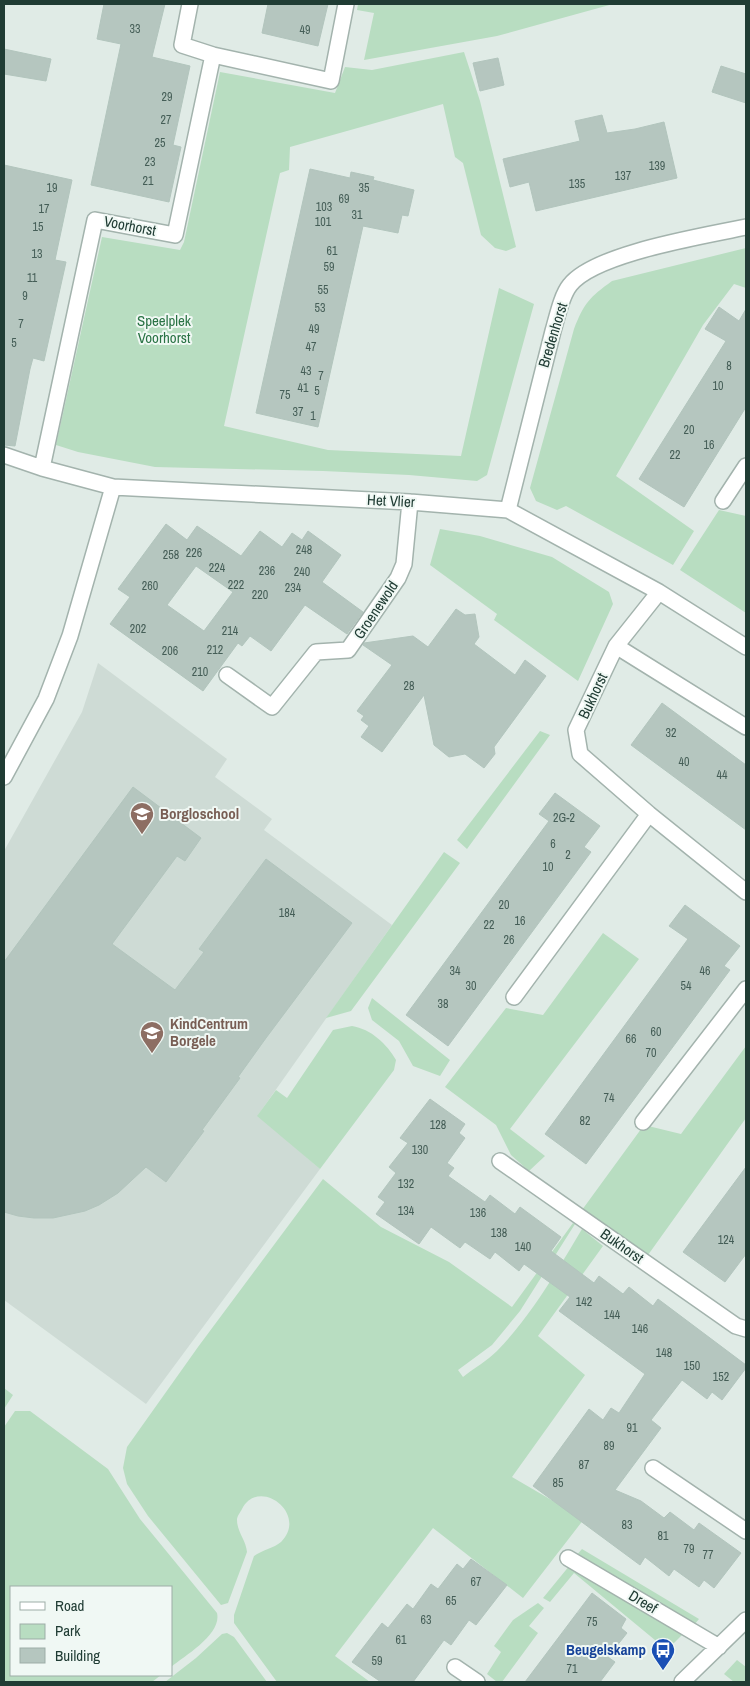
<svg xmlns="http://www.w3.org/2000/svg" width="750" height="1686" font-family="'Archivo Narrow',sans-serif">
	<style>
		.built { fill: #cedbd5 }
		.green { fill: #b8ddc1 }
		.building { fill: #b5c6bf; stroke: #b2c5bd; fill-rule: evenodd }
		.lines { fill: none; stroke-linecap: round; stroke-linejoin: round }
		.street-casing { stroke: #a3b3ad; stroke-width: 18 }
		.street { stroke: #fff; stroke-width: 15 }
		.labels { text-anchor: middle; stroke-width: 4; stroke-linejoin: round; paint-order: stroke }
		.number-label { font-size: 12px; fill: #455e57 }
		.street-label { font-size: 15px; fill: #203c34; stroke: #f0f8f4 }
		.park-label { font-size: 15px; fill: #2a7345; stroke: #f0f8f4 }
		.education-label { font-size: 15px; font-weight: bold; fill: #785e54; stroke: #f0f8f4; text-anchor: start }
		.transit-label { font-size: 15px; font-weight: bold; fill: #164399; stroke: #f0f8f4; text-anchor: end }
	</style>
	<rect width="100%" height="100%" fill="#e0ebe6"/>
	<path class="built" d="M98,663L227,759L215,777L272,819L264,830L392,925L258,1115L320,1169L146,1404L4,1300V851L82,712Z"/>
	<path class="green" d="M358,4H613L497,36L364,60L374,13L357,10Z
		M464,52L480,101L516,247L506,251L495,248L481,235L463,163L455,157L443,104L290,147L289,170L280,173L224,426L328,450L461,456L499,288L534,304L487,475L477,481L409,475L323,471L155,467L78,452L56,445L102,237L180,250L184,242L220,72L335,93L345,67L372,70Z
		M746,248V288L734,284L703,325L616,476L694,531L673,565L566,506L557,510L536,501L530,488L574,329C584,303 590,297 612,281Z
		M719,510L746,516V613L680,570Z
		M440,529L480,536L552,557L609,592L613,604L578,681L494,620L497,614L430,565Z
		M540,731L550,735L467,849L457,840Z
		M444,852L460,863L351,1011L326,1018Z
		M603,933L639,959L510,1129L545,1156L529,1171L511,1155L496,1125L445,1087L506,1008L543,1015Z
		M372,998L450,1060L440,1076L413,1066L399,1041L372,1020L368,1008Z
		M352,1026C371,1029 387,1044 396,1060L394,1070L320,1169L257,1116L276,1090L287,1098L333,1030Z
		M746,1046V1118L648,1255L621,1236L582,1210L644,1125L681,1134Z
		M323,1179L381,1227L449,1262L512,1307L573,1223L575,1224L520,1311L492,1345L458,1370L463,1377C474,1368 487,1361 497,1351C531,1316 557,1271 582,1229L603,1246L538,1336L585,1375L512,1477L584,1519L523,1598L433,1528L335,1656L370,1682H277L234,1623V1615L254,1556C262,1550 274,1548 281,1542C309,1514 259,1476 242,1509C240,1513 237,1516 237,1520C237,1532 246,1540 247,1552L228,1603L221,1605L148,1516L127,1484L123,1468L127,1447L198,1347Z
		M4,1388L13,1395L4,1409Z
		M15,1411H30L108,1469L140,1519L217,1613C222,1634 186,1655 171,1667V1587H11V1675H161L152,1682H4V1427Z
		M582,1549L699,1619L694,1625L574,1558Z
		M570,1565L686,1631L667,1650L574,1573L550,1602L543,1598Z
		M538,1603L544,1608L529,1626L538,1633L502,1682H497L487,1674L501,1652L494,1646L513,1620Z
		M227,1633L234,1637L267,1682H165L196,1658L222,1634Z
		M737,1660L746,1667V1682H734L724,1674Z"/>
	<path class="building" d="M104,4H165L152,57L190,66L173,145L181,147L169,202L91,185L121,44L97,39Z
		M268,4H328L318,46L262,33Z
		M4,49L51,59L46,81L4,74Z
		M498,58L504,85L480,91L473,63Z
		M721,66L746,74V103L712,92Z
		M602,115L607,133L635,129L664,122L677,178L536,211L529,182L510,187L503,159L580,141L575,121Z
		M4,165L72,180L55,260L66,262L44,361L33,358L30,369L15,446L4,445Z
		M310,169L350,178L351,172L374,177L373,180L414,190L408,216L402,215L398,233L363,226L318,427L256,413Z
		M719,307L739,321L746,309V407L684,507L639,479L726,341L705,329Z
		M166,524L187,540L197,526L241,556L260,531L282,547L292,533L302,540L308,531L341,555L322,582L363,612L347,634L305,605L271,651L250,636L242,646L238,643L203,691L110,624L130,597L118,589ZM196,566L233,592L204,631L167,605Z
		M456,609L465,615L475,614L479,637L474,644L515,675L525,660L546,676L494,747L495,754L484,768L465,754L449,757L434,745L424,695L382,752L361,737L369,726L361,720L364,716L357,711L392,665L363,645L364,643L413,636L428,647Z
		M662,703L746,765V830L631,745Z
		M133,787L201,838L185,861L177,856L112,944L175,990L204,952L199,949L266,859L352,923L266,1038L238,1077L240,1078L202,1130L204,1131L166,1182L146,1167L118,1193L99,1205L85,1211L53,1218H34L18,1216L4,1212V962Z
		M555,793L600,826L584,847L591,852L448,1046L406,1015L549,821L539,814Z
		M685,905L740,946L724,966L730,970L586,1164L545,1134L688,939L669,926Z
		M430,1099L465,1124L459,1133L465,1138L447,1163L454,1168L448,1176L485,1202L490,1195L515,1214L520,1207L561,1237L551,1251L594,1283L599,1276L623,1294L629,1287L653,1306L658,1299L746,1365V1368L722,1400L712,1392L707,1399L682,1380L651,1420L661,1428L615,1490L641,1501L664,1518L670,1512L694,1530L699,1523L741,1553L714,1588L704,1580L699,1587L674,1569L669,1576L645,1557L640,1565L533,1486L589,1409L603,1420L611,1408L619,1413L645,1374L559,1311L570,1297L524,1264L519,1271L495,1252L490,1259L465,1242L460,1248L431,1227L419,1244L376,1214L385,1202L378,1197L396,1173L389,1167L408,1143L400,1138Z
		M746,1167V1254L725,1282L683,1252Z
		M471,1559L507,1585L476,1625L469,1620L451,1645L444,1640L413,1682H381L352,1662L382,1623L388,1628L407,1604L413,1609L431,1584L438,1589L457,1564L463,1569Z
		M592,1593L626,1619L621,1628L627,1633L608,1657L615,1662L600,1682H525Z"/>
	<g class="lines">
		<g class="street-casing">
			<path id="street" d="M190,4L182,45L213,55L331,81L346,4
				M4,455L42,468L113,487L410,502L508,510L659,592L746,647
				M42,468L95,220L175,235L213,55
				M723,501L746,466
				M508,510L553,331C557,318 561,296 570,285C595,253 705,236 746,227
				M659,592L616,646L576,730L580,754L649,814L746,892
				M616,646L746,727
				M227,675L272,707L316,652L348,650L398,578L404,564L410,502
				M4,777L46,699L70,636L113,487
				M514,997L649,814
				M643,1122L746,989
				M500,1161L736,1326L746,1329
				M653,1468L746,1531
				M568,1558L719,1647
				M455,1667L477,1682
				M682,1682L746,1620"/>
		</g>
		<use href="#street" class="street"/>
	</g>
	<defs>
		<g id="school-pin" transform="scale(1.25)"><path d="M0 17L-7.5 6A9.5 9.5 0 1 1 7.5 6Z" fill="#8d6e63" stroke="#f0f8f4"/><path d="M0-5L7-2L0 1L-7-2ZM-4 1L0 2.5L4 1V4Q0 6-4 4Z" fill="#fff"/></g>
		<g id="bus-pin" transform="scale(1.25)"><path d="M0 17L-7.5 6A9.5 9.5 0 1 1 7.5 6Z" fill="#1a4fb4" stroke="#f0f8f4"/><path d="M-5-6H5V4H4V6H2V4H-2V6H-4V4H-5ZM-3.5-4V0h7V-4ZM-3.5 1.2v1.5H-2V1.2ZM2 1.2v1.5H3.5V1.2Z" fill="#fff"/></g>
	</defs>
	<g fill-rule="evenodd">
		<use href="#school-pin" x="142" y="814"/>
		<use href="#school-pin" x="152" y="1033"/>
		<use href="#bus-pin" x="663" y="1650"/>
	</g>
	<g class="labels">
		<g class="number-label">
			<text x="135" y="33">33</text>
			<text x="305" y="34">49</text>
			<text x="167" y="101">29</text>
			<text x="166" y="124">27</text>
			<text x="160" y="147">25</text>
			<text x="150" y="166">23</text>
			<text x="657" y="170">139</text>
			<text x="623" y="180">137</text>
			<text x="148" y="185">21</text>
			<text x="577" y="188">135</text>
			<text x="52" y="192">19</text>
			<text x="364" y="192">35</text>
			<text x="344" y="203">69</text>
			<text x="324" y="211">103</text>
			<text x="44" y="213">17</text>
			<text x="357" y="219">31</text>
			<text x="323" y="226">101</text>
			<text x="38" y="231">15</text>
			<text x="332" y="255">61</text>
			<text x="37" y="258">13</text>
			<text x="329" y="271">59</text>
			<text x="32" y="282">11</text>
			<text x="323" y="294">55</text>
			<text x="25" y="300">9</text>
			<text x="320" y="312">53</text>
			<text x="21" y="328">7</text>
			<text x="314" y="333">49</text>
			<text x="14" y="347">5</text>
			<text x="311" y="351">47</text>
			<text x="729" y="370">8</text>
			<text x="306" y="375">43</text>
			<text x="321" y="380">7</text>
			<text x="718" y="390">10</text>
			<text x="303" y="392">41</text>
			<text x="317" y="395">5</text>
			<text x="285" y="399">75</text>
			<text x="298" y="416">37</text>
			<text x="313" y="420">1</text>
			<text x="689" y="434">20</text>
			<text x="709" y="449">16</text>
			<text x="675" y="459">22</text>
			<text x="304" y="554">248</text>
			<text x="194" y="557">226</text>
			<text x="171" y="559">258</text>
			<text x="217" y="572">224</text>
			<text x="267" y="575">236</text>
			<text x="302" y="576">240</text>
			<text x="236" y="589">222</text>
			<text x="150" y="590">260</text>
			<text x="293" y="592">234</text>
			<text x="260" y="599">220</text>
			<text x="138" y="633">202</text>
			<text x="230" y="635">214</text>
			<text x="215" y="654">212</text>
			<text x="170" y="655">206</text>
			<text x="200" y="676">210</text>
			<text x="409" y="690">28</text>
			<text x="671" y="737">32</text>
			<text x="684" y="766">40</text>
			<text x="722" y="779">44</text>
			<text x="564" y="822">2G-2</text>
			<text x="553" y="848">6</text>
			<text x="568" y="859">2</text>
			<text x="548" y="871">10</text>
			<text x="504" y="909">20</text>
			<text x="287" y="917">184</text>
			<text x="520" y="925">16</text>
			<text x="489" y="929">22</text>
			<text x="509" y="944">26</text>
			<text x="455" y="975">34</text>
			<text x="705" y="975">46</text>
			<text x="471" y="990">30</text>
			<text x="686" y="990">54</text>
			<text x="443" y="1008">38</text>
			<text x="656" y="1036">60</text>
			<text x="631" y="1043">66</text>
			<text x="651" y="1057">70</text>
			<text x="609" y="1102">74</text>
			<text x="585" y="1125">82</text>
			<text x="438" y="1129">128</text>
			<text x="420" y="1154">130</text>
			<text x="406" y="1188">132</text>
			<text x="406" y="1215">134</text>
			<text x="478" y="1217">136</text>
			<text x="499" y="1237">138</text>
			<text x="726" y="1244">124</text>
			<text x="523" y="1251">140</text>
			<text x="584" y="1306">142</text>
			<text x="612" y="1319">144</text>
			<text x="640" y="1333">146</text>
			<text x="664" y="1357">148</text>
			<text x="692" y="1370">150</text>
			<text x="721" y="1381">152</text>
			<text x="632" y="1432">91</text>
			<text x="609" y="1450">89</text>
			<text x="584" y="1469">87</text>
			<text x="558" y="1487">85</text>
			<text x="627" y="1529">83</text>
			<text x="663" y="1540">81</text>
			<text x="689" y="1553">79</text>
			<text x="708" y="1559">77</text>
			<text x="476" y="1586">67</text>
			<text x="451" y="1605">65</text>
			<text x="426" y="1624">63</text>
			<text x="592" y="1626">75</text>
			<text x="401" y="1644">61</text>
			<text x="377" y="1665">59</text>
			<text x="572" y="1673">71</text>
		</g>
		<g class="street-label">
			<text transform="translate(130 226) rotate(11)" y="5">Voorhorst</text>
			<text transform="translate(553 335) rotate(-73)" y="5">Bredenhorst</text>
			<text transform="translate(391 501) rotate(3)" y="5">Het Vlier</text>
			<text transform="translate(376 610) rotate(-56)" y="5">Groenewold</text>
			<text transform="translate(593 696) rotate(-65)" y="5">Bukhorst</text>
			<text transform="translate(622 1246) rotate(35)" y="5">Bukhorst</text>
			<text transform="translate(643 1602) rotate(31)" y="5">Dreef</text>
		</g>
		<g class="park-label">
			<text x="164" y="326">Speelplek<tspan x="164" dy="17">Voorhorst</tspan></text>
		</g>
		<g class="education-label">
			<text x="160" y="819">Borgloschool</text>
			<text x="170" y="1029">KindCentrum<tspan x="170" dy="17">Borgele</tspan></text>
		</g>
		<g class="transit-label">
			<text x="646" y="1655">Beugelskamp</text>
		</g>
	</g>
	<rect width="750" height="1686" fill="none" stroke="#203c34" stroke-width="10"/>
	<rect x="10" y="1586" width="162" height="90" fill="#f0f8f4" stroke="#9dada7"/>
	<rect x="20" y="1602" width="25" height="8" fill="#ffffff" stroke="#9dada7"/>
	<text x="55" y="1611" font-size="15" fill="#203c34">Road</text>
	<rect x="20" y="1624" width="25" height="15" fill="#b8ddc1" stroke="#9dada7"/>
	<text x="55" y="1636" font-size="15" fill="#203c34">Park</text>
	<rect x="20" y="1648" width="25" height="15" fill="#b5c6bf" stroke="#9dada7"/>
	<text x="55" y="1661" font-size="15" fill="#203c34">Building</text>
</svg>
